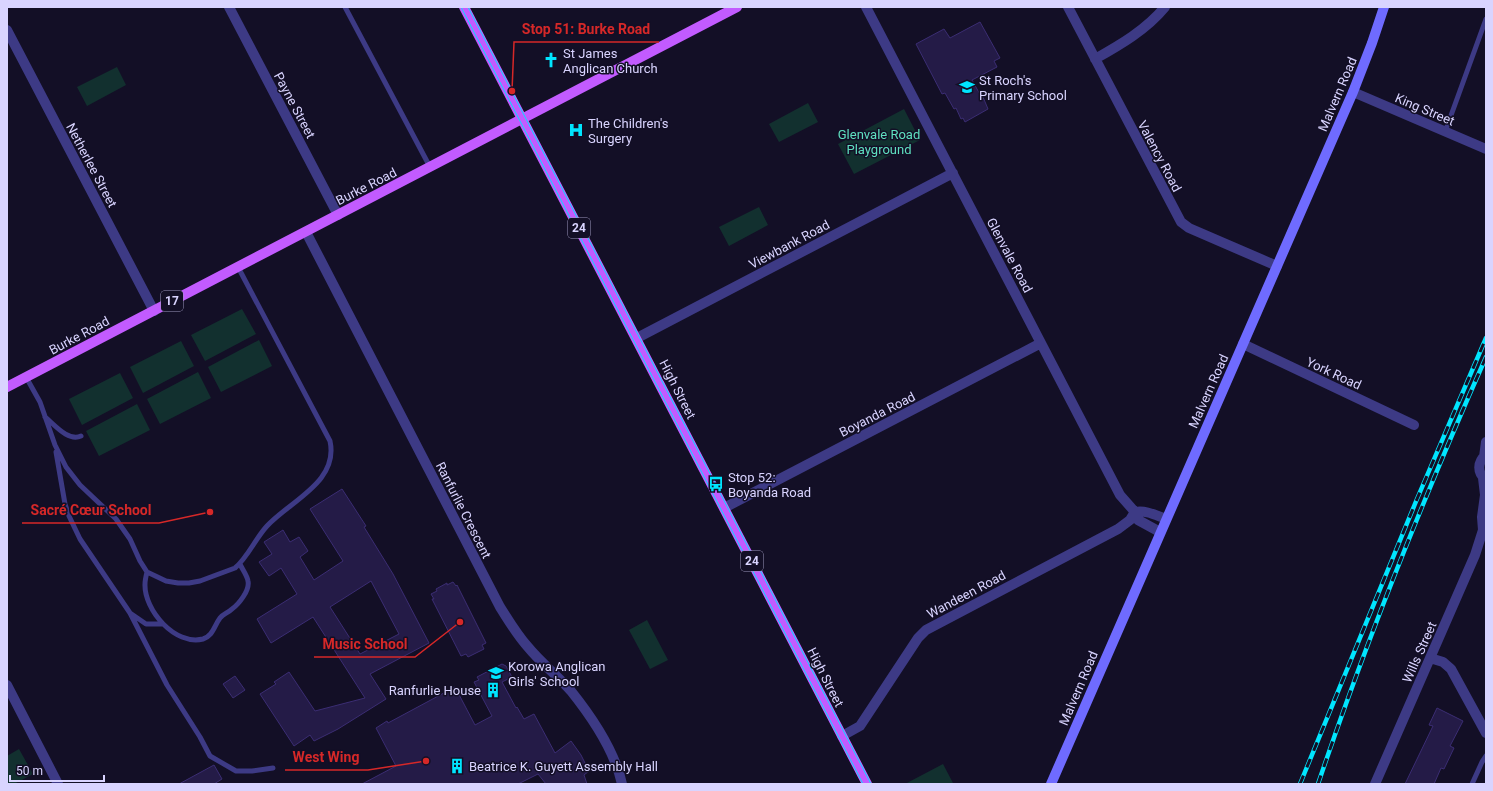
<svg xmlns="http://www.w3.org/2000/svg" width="1493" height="791" font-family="Roboto,sans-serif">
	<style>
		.green { fill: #12302f }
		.building { fill: #241b47; stroke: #3b2d73; fill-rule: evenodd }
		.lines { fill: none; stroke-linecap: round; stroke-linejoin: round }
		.service { stroke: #3d3a85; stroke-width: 5 }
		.minor { stroke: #3d3a85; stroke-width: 10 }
		.secondary { stroke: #6f6bff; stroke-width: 10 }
		.primary { stroke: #c25bff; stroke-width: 10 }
		.tram { stroke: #00e5ff; stroke-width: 1 }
		.rail-casing { stroke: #00e5ff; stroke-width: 4.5 }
		.rail { stroke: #130f26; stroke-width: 3; stroke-dasharray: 9; stroke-linecap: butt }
		.labels { text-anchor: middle; stroke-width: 3; stroke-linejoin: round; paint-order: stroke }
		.shield { fill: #130f26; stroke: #9e99be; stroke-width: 1 }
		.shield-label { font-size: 12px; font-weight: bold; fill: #d9d4ff }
		.poi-label { font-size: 13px; fill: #d9d4ff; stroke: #130f26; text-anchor: start }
		.street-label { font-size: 13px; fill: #d9d4ff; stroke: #130f26 }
		.park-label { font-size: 13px; fill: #5fe0c0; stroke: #130f26 }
		.leader { fill: none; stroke: #d62828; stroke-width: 1.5 }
		.callout-dot { fill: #d62828; stroke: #130f26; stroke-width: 1.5 }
		.callout-label { font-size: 14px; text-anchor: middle; font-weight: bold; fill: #d62828; stroke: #130f26; stroke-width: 3; stroke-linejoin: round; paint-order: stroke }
	</style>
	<rect width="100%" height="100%" fill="#130f26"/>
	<path class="green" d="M117,67L126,85L87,106L77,87Z
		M808,103L818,122L779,142L769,124Z
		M904,109L920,140L854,174L838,144Z
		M759,207L768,225L729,246L719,227Z
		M242,309L256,334L205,361L191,335Z
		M259,340L272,366L221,392L208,367Z
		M181,341L194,366L143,393L130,367Z
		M198,372L211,398L160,424L147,399Z
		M120,373L133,398L82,425L69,399Z
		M137,404L150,430L99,456L86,431Z
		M647,620L668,660L650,669L629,630Z
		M19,749L33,774L14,784H7V756Z
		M943,764L953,783L950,784H905Z"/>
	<path class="building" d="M980,22L1000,58L994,61L997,67L972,80L982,98L983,97L988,109L965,122L963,118L961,119L956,108L954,109L945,93L942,94L916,44L944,29L950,38Z
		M342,489L366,526L364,527L393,574L429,643L370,674L386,699L338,729L314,741L310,735L294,746L260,694L276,684L274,682L289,672L315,711L365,698L313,617L271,643L257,619L297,594L281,568L269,576L259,562L272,554L264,542L283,530L290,542L299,537L308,551L300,557L314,580L343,561L310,509ZM371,581L399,634L360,654L330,607Z
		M453,582L456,586L457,585L486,643L482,645L484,649L468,657L466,654L461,656L432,599H434L431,594L437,591L436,589L447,583V585Z
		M502,664L506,666L512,677L502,682L516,708L517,707L524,719L534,714L555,753L571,741L581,755L589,771L584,775L587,784H546L538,774L518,784H362L396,766L376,728L387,721L388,723L455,687L475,725L492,716L474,682L479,680L477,677Z
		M235,676L245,690L233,698L223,684Z
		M1437,708L1463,721L1450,746L1454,748L1444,769L1441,768L1434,784H1405L1433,726L1429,725Z
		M214,765L222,779L214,784H179Z"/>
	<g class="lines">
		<path class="service" d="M345,7L430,167
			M1445,132L1486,19
			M26,377L40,402L55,445L66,467L80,485L116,519L130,539L140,561L147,572L166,581L178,583H189L200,581L235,568C248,557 255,539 267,526C290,501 339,482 330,441L238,267
			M45,417C54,424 68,442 81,436
			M56,452L65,504L69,516L80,539L130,613L146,624H163
			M147,572C146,576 145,580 145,584C144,610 175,646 203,639C213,636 214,626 220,618C223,614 228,613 232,609C239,604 250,590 248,581C247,575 242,569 240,564
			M130,613L167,685L200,737L210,756L236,771H252L273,768
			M1472,784L1482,762L1486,756"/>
		<path class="minor" d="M229,7L338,215
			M866,7L1120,495L1135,512L1138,520L1160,532
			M1068,7L1181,222L1189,228L1277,266
			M7,30L154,311
			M1095,59C1120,45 1146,30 1165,7
			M1353,92L1486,149
			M306,232L500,607C509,621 517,635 528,647C541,663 558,676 571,691C591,716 615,752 622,784
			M637,338L953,173
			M1243,344L1414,425
			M1486,455C1477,462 1477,473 1486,480
			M1484,457L1486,442
			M724,508L1041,343
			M1135,512C1146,510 1155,515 1166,519
			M1430,658L1443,662L1451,669L1486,733
			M7,685L58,784
			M842,736L860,726L918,638L926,630L1118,529L1130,520L1135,512
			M1375,784L1475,555L1483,530L1482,517L1485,495L1483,478"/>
		<path class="secondary" d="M1051,784L1353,92L1372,43L1384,7"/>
		<path class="primary" d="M464,7L867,784
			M7,387L737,7"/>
		<path class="tram" d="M461,7L863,784
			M468,7L871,784"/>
		<g class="rail-casing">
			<path id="rail" d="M1300,784L1417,499L1486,338
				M1318,784C1367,639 1424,497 1486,357"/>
		</g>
		<use href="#rail" class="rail"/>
	</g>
	<defs>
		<g id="church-bare" transform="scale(1.2)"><path d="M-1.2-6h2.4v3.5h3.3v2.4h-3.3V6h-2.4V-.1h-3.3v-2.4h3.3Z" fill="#00e5ff" stroke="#130f26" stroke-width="2.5" paint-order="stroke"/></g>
		<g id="school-bare" transform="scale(1.2)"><path d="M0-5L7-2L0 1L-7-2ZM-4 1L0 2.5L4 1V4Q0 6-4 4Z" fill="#00e5ff" stroke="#130f26" stroke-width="2.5" paint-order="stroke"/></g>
		<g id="hospital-bare" transform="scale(1.2)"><path d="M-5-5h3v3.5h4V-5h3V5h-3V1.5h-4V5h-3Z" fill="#00e5ff" stroke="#130f26" stroke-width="2.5" paint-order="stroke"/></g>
		<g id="bus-bare" transform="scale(1.2)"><path d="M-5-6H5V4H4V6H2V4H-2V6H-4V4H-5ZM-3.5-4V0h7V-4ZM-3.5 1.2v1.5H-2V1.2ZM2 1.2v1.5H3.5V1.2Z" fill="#00e5ff" stroke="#130f26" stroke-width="2.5" paint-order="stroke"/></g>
		<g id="building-bare" transform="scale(1.2)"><path d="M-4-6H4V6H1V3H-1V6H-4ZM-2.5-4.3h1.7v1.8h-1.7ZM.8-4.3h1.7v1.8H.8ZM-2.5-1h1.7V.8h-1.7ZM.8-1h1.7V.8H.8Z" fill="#00e5ff" stroke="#130f26" stroke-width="2.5" paint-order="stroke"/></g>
	</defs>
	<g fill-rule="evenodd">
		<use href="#church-bare" x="551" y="60"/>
		<use href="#school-bare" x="967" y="87"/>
		<use href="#hospital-bare" x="576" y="130"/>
		<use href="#bus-bare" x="716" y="484"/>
		<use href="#school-bare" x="496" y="673"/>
		<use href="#building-bare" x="493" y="690"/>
		<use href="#building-bare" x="457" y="766"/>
	</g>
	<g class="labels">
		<g class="shield">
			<rect x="568" y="218" width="22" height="20" rx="3"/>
			<rect x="161" y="291" width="22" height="20" rx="3"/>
			<rect x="741" y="551" width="22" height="20" rx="3"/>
		</g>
		<g class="shield-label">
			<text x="579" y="232">24</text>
			<text x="172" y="305">17</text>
			<text x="752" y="565">24</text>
		</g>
		<g class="poi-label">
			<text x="563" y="58">St James<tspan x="563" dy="15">Anglican Church</tspan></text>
			<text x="979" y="85">St Roch's<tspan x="979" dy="15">Primary School</tspan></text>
			<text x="588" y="128">The Children's<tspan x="588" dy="15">Surgery</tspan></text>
			<text x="728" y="482">Stop 52:<tspan x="728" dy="15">Boyanda Road</tspan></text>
			<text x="508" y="671">Korowa Anglican<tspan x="508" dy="15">Girls' School</tspan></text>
			<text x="481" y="695" text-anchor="end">Ranfurlie House</text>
			<text x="469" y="771">Beatrice K. Guyett Assembly Hall</text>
		</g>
		<g class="street-label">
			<text transform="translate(1337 94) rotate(-67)" y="5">Malvern Road</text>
			<text transform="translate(295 105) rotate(62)" y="5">Payne Street</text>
			<text transform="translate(1425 109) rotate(23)" y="5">King Street</text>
			<text transform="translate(1160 156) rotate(62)" y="5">Valency Road</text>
			<text transform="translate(92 165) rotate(62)" y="5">Netherlee Street</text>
			<text transform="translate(366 186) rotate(-27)" y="5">Burke Road</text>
			<text transform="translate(789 244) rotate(-28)" y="5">Viewbank Road</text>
			<text transform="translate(1010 255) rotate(62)" y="5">Glenvale Road</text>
			<text transform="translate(79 335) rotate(-28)" y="5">Burke Road</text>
			<text transform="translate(1334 373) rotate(25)" y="5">York Road</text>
			<text transform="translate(678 389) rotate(63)" y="5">High Street</text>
			<text transform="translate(1208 391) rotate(-66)" y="5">Malvern Road</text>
			<text transform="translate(877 414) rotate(-27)" y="5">Boyanda Road</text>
			<text transform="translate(464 510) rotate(63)" y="5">Ranfurlie Crescent</text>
			<text transform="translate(966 594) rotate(-28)" y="5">Wandeen Road</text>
			<text transform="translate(1419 652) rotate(-66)" y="5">Wills Street</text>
			<text transform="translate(826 677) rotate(63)" y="5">High Street</text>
			<text transform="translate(1078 688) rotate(-67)" y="5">Malvern Road</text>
		</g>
		<g class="park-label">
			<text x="879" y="139">Glenvale Road<tspan x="879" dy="15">Playground</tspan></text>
		</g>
	</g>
	<path class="leader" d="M512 91L514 42H659M210 512L159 523H22M460 622L415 657H314M426 761L368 770H285"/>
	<g class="callout-dot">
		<circle cx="512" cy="91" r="4"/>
		<circle cx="210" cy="512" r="4"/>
		<circle cx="460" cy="622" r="4"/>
		<circle cx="426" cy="761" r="4"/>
	</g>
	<g class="callout-label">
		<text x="586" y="34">Stop 51: Burke Road</text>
		<text x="91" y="515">Sacré Cœur School</text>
		<text x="365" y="649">Music School</text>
		<text x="326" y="762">West Wing</text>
	</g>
	<rect width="1493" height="791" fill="none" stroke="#d9d4ff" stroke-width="16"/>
	<path d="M10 775v6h94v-6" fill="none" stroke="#d9d4ff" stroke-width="2"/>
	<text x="16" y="775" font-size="12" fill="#d9d4ff" stroke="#130f26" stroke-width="3" paint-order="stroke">50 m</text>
</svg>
